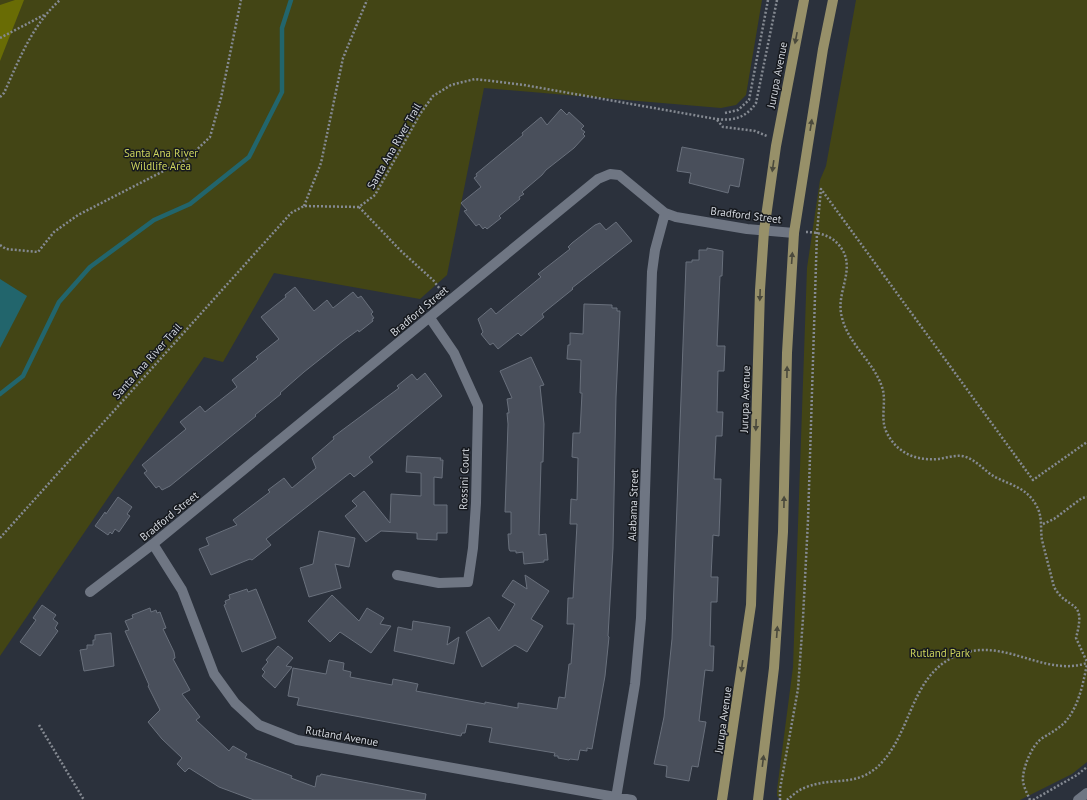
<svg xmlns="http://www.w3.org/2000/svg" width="1087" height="800" font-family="'PT Sans',sans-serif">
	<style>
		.green { fill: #434515 }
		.forest { fill: #696c05 }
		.water { fill: #22656c }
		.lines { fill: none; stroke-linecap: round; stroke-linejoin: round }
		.stream { stroke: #22656c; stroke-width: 4.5 }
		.building { fill: #494f5b; stroke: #69707c }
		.path { stroke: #858a92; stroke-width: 2.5; stroke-dasharray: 2 2; stroke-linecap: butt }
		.minor { stroke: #6f7683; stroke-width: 10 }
		.major { stroke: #979069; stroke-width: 10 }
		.oneway { fill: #4a493c }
		.labels { text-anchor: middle; stroke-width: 3; stroke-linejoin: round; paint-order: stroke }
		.street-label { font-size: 11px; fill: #d3d7de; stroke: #16191e }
		.park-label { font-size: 11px; fill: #cdd45d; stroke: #16191e }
	</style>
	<rect width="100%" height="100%" fill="#2b313c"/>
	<path class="green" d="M0,0H762L746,95L736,105L721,108L484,88L447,275L420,299L274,273L223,362L204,357L0,656Z
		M856,0H1087V762L1072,774L1020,800H781L777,796V790L793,667L807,268L820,180L826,166Z"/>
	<path class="forest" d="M15,0H24L0,61V5Z"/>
	<path class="water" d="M0,279L27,296L0,348Z"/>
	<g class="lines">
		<path class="stream" d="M0,394L23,376L59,302L90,267L154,220L190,204L249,157L282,92V28L291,0"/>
	</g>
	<path class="building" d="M561,109L567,115L569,112L584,126L581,129L585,132L583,134L585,136L574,148L546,170L542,175L522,192L524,194L519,197L520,199L499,216L501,218L487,229L485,227L483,229L479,224L476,226L464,211L467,210L461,203L481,187L474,178L477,176L476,174L523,135L522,133L541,117L547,125Z
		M682,147L744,159L739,187L730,185L728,193L689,183L691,173L677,171Z
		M616,222L632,241L572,288L573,289L542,314L544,317L521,336L518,333L498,349L493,343L490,345L481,334L483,332L478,319L491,308L496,314L541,277L538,274L570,249L568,247L572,243L595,225L600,223L606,230Z
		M707,248L723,251L722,276H720L717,346H725L724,371H718L717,412H723L722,436H716L714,479H721L719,536L713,535L711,577H718L717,602H711L710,646H714L713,671L705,670L699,721L706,722L698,767L692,766L689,781L666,777L667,766L654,764L664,717L672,639L686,264V262H692V260H699V250H707Z
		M295,287L314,311L327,300L333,308L353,292L358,298L361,296L373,312L371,314L374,318L372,319L373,321L359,332L358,330L343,341L304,372L280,393L281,394L255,415L256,416L170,486L162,490L159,486L156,488L144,473L147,471L142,465L186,429L180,422L200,406L205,412L237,387L232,380L258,359L256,357L279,339L261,317L286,297L285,295Z
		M584,304L612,305V308H617V311H620L616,397L613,548L608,636L609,637L605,676L592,749L587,748V751L580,750L578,760L570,759L569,760L558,758V756H554L555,753L489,742L492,728L467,724L465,733H462L461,736L297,705L299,698L288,696L293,668L326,674L329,660L344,663L343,670L351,672L350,677L392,685L393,679L418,684L416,691L485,704V702L518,708V703L557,709L559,697L565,698L569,664H571L574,624H567L568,598H573L577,524H570L571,499L577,500L578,458L572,457L573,433H580L582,393H580L581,360L567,359L568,345H570V333L583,334Z
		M531,357L544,385L540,386L544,424L543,462H541L539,535L546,534L548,560H544V562L524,564L523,552L516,553V551H510L509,549L508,534H511V512H505L508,424L507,413H509L507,399L512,398L500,371Z
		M425,373L442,396L369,457L373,462L354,477L350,473L266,539L271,545L252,560L250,559L211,575L199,549L209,545L206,538L237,525L233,520L270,492L268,490L284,478L292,488L316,468L312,458L334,439L333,437L399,388L397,386L412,374L417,380Z
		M407,456L441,458L440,460H443L442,478L434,477V505H447V533H437V540L417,539V533L381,531L366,542L345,516L357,506L352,501L364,491L390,523L391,494L421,496V473L406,472Z
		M118,497L132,507L127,514L130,516L119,532L115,529L112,534L110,532L108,535L95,526L105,512L106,514Z
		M319,531L355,538L349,567L335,564L341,588L309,597L300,568L313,564Z
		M525,575L549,591L531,619L543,626L527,652L515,645L482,667L466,632L489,617L499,631L515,604L502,596L513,580L527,589Z
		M247,589L248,592L256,589L276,638L242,652L224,605L226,604L225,601L230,599L229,595Z
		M332,595L359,621L367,608L384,618L380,624L391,626L371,653L340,632L330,642L308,621Z
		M42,605L56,615L53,619L58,623L55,628L58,631L40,656L20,642L36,620L33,618Z
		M150,608L151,612L156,610L157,613L160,612L166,628L163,629L174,652L175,658L173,659L190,690L182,694L200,717L196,720L229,751L233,746L247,754L245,758L292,776L291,778L315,787L317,776H320L321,774L426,794L425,800H254L219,787L189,768L185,772L177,764L182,758L162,739L148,722L160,710L148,686L149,685L125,631L129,630L125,621L133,618L132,615Z
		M413,621L450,627L447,645L459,637L454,664L394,651L398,627L412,630Z
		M111,633L114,666L84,671L80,650L87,649V645H93V640H95V635Z
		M278,646L293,658L286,666L292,667L275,688L262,676L265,672L262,669L268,662L266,660Z"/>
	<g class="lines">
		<path class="path" d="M0,38L44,15
			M0,97L4,93C19,60 32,25 60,0
			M725,113L738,110L749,100L768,0
			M717,120L723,127L755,131L767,136
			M304,206L321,163L343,58L367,0
			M359,207L401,251L433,280L443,293
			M806,232C817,232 830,235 838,244C858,266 837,289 841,313C846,343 873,360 882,387C887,401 880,417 886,431C896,453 916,461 938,459C946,458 954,455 962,456C975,458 984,471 995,477C1011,485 1027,488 1036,505C1043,516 1040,528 1042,540C1046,556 1050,571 1054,587C1068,612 1087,597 1076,638L1087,662
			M0,245L6,249L38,252L54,232L78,215L187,159L210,137L221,98L241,0
			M1043,524L1054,519L1082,498L1087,497
			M0,538L291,213L304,206L359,207L375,195L420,114L433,96L451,85L475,79L524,85L716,119C733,121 746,118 756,103L777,0
			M39,725L84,800
			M780,800V789L798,689L803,618L808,520L817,232L821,189L1033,480L1087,442
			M787,800C792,796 798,790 804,788C834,775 859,790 884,760C915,724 912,663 972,651C1012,644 1048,676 1087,663
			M1030,800C1027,793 1022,784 1023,777C1024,765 1032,746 1041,739C1050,733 1059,729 1066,721C1079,705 1083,684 1087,664
			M1033,800L1077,775L1087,767"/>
		<path class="minor" d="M153,544L182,590L214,674L235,703L259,725L297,740L632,800
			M397,575L439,583L468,582L473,548L476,503L478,406L454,353L430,318
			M90,592L153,544L598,179L610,174L619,175L665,213L676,217L747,229L794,233
			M616,798L635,684L641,618L652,272L655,250L665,213
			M1078,800L1087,793"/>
		<path class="major" d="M722,800L751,605L760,290L764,231L776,146L804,0
			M758,800L774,668L783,532L787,353L794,233L823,49L833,0"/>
	</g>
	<defs><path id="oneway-solid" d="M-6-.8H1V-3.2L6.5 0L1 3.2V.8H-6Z"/></defs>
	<g class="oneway">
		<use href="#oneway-solid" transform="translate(796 38) rotate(101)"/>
		<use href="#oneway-solid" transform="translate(811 125) rotate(-81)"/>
		<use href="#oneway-solid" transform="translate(773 166) rotate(98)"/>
		<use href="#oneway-solid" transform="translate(792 258) rotate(-86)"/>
		<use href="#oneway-solid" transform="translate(760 295) rotate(92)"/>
		<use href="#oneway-solid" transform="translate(787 372) rotate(-89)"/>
		<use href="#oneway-solid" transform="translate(756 425) rotate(92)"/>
		<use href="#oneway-solid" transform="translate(784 502) rotate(-89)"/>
		<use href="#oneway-solid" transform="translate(777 632) rotate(-86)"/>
		<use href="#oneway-solid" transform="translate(742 666) rotate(98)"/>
		<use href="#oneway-solid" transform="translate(763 761) rotate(-83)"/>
	</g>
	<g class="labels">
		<g class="street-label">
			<text transform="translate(777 75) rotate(-79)" y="4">Jurupa Avenue</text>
			<text transform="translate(394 146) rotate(-60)" y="4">Santa Ana River Trail</text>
			<text transform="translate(746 215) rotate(7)" y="4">Bradford Street</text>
			<text transform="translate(419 311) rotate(-40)" y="4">Bradford Street</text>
			<text transform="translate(147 361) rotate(-48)" y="4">Santa Ana River Trail</text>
			<text transform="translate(745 399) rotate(-88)" y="4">Jurupa Avenue</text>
			<text transform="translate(464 479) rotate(-88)" y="4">Rossini Court</text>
			<text transform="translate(633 505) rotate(-88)" y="4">Alabama Street</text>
			<text transform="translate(169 516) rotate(-39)" y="4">Bradford Street</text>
			<text transform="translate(723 720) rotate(-82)" y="4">Jurupa Avenue</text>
			<text transform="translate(342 736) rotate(10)" y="4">Rutland Avenue</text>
		</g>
		<g class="park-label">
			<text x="161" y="157">Santa Ana River<tspan x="161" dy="13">Wildlife Area</tspan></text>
			<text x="940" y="657">Rutland Park</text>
		</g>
	</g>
</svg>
